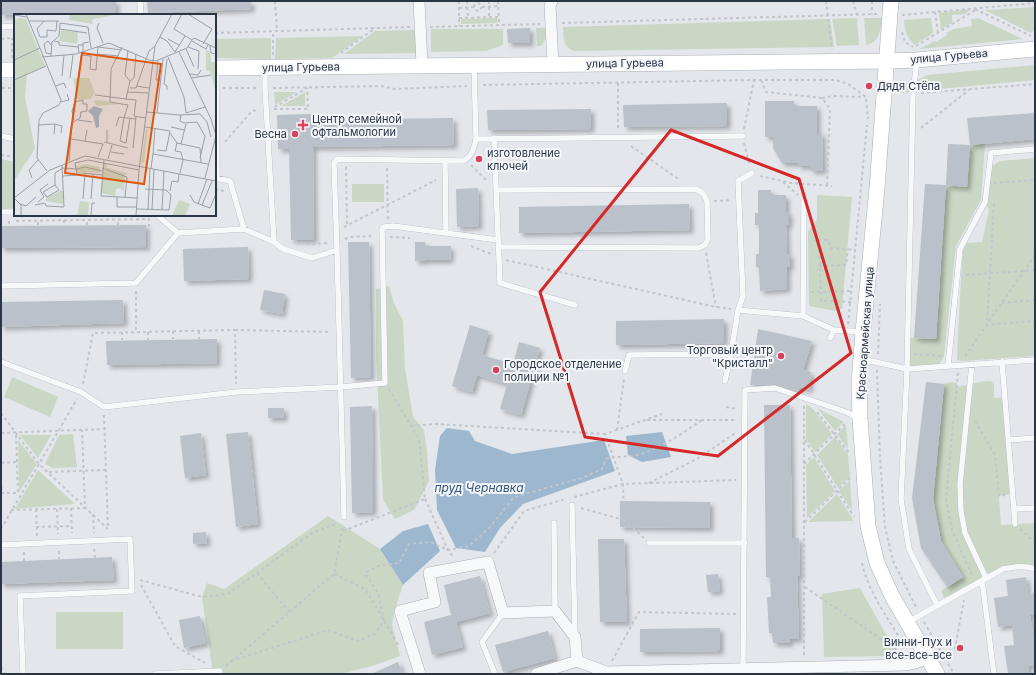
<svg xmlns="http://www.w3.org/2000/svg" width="1036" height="675" font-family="Inter,sans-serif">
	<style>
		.green { fill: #cad7c4 }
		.water { fill: #9db7ce }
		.building { fill: #bac1ca; filter: url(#shadow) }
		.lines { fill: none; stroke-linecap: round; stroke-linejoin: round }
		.lane-casing { stroke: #a8aeb7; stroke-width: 6 }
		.street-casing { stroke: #a8aeb7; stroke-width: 12 }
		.secondary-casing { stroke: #a8aeb7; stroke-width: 16 }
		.path { stroke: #c2c5cb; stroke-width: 2; stroke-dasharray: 3 3; stroke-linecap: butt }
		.lane { stroke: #f7f8fa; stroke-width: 5.5 }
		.street { stroke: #f7f8fa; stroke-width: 11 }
		.secondary { stroke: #fff; stroke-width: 15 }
		.path-bridge { stroke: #c2c5cb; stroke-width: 2; stroke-dasharray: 3 3; stroke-linecap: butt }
		.marked { fill: none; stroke: #d62828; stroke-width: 3; stroke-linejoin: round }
		.poi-dot { fill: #d7425f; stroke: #f4f6f9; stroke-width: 1.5 }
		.labels { text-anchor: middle; stroke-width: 4; stroke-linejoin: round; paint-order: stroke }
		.street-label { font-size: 11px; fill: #2a3546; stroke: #f4f6f9 }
		.poi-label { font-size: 11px; fill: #2a3546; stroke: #f4f6f9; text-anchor: start }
		.water-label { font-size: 12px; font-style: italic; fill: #31567d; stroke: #f4f6f9 }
		.inset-road { fill: none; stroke: #99a0aa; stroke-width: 1 }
		.view { fill: #de570f; fill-opacity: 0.15; stroke: #de570f; stroke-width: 2 }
		.inset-edge { fill: none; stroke: #2a3546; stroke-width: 2 }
	</style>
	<defs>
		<filter id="shadow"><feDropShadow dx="3.5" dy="3.5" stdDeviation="2" flood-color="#0004"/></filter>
	</defs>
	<rect width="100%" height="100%" fill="#e3e7ec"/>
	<path class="green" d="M1035,7V29L1031,33L985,10Z
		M971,9L965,14L952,15V23L941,29L939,13Z
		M497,18V23L461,24V19Z
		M857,18L859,45L837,46L832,19Z
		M882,18C881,30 879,43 866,45L864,18Z
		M931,18L933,33L915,45C906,38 905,31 904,20Z
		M978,18L1023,39L919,49L935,41L936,42L947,35L946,33L954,29L972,26L971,19Z
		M830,19L834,47L574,51C562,46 564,38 563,27Z
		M536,28H547L546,38L541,46H537Z
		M431,29H503V45L486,51L431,52Z
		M417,30L416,53L344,54L375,31Z
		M363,36L332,58L275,59L276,38Z
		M271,38V59L215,58V39Z
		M1035,65V80L898,93L906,86L927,75Z
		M274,92H297L275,105Z
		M305,92V106H281Z
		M985,143L981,200L956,246L944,356L938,367L907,369V336L914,338L936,339L946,185L967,187L970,145Z
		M1035,158V356L962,361L957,360L961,276L963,251L967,243L982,242L989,210L985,202L989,168L1000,161Z
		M1,159L15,162V209H1Z
		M352,184H384V202H352Z
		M817,195L852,197L842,309L836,311L809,306L808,232L817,219Z
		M389,286L394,303L403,321L405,369L413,417L424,430L427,451L429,481L414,510L395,519L383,500L376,355V289Z
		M12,377L58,397L50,417L4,397Z
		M991,381L994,385V398L1005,397L1012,494L999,496L1001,525L1035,523V565L1003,569L945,600L941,591L963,577L941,541L933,499L944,384L951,382L957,383V387L980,382Z
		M806,404L813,409L832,434L815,452L806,439Z
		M817,408L844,422L835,431Z
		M846,425L848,449L837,434Z
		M73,434L77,467L53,468L45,464L59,435Z
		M20,435H51L38,458Z
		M835,437L848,454L850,477L838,488L817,455Z
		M18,440L37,464L19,492Z
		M814,457L835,491L807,518L806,465Z
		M38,470L75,504L15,509Z
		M850,480L852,511L839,491Z
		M837,494L852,518L853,521L808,522Z
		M328,516L380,549L403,585L395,609L392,625L400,656L372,666L341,674H213L202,597L207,583L224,589Z
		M860,588L898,656L824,657L822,594Z
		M56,612H123V649H56Z"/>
	<path class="water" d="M447,428L469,431L475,441L512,454L604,440L615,471L523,504L500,528L485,552L456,548L437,510L435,470L440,436Z
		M662,432L671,457L642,462L628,455L626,436Z
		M428,524L440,551L403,585L380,549L403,531Z"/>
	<path class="building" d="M1,1H116V12L1,15Z
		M147,1H251V9L148,13Z
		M530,28V43H508L507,29Z
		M765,101H794V106H817V133H822L823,171H811V166H798V163H782L773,148V137H765Z
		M727,103V126L624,127L623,105Z
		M591,109V129L488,130L487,110Z
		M1035,113V139L970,145L967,118Z
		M312,114V120L453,118L454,145L313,147L314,240H291L289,149H278L277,115Z
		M948,144L970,145L967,187L946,185Z
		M925,184L946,185L936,339L914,338Z
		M478,188L479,226L457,227L456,189Z
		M758,190H771V195H786V212H789V225H786L787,254H790V267H787V289L760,291L759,268L756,267V254H759V225H755V213H758Z
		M689,204L690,230L519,233V207Z
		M146,225V247L1,248V226Z
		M348,242H369L371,377L351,378Z
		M415,242H425V246H451L450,260H425V261H415Z
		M248,247L249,279L184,281L183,249Z
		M264,290L285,294L282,314L260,310Z
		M123,300L124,323L1,327V302Z
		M724,319V343L616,345V321Z
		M470,325L489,331L482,355L513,364L519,342L540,348L521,415L500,409L507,384L477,375L472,392L452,386Z
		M758,329L812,341L803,370L811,372L809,390L800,387L798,391L775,384L750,385Z
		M217,339V363L107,365L106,341Z
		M926,382L944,384L933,499L941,541L963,577L947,587L921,548L912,498Z
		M764,405H790L792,538H799L800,576H797L799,639H790V643H773L772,633H769L767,597H771L770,577H766Z
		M372,406L373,512L352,513L350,407Z
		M268,408H284V418H268Z
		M248,432L258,524L236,527L226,434Z
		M201,433L206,475L185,478L180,436Z
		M620,501L710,502V528L620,527Z
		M206,532L207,543L193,544V533Z
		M598,539H624L627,622H600Z
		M112,557L114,580L1,584V562Z
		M718,574L720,591L708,592L706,575Z
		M480,576L490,613L456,622L463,647L432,655L424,622L451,615L444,585Z
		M1026,577L1028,594L1035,593V614L1030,615L1034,642H1035V665L1028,666L1029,674H1008L1004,646L1014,645L1012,625L998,627L994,598L1008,596L1006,580Z
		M200,616L206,643L184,648L179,620Z
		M720,628V651L640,652V629Z
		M548,631L555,658L503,672L495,645Z
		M398,662L403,674H371Z"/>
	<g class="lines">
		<g class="lane-casing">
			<path id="lane" d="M140,1L141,15
				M1,27L15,26
				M917,60L913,94L907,369L901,499L909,549L937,605
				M216,68L217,178
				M265,68V88L274,242
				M1,136L15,139
				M494,138L500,283L575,305
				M476,139L743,136
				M445,161L446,233
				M215,178L230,181L244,229
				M496,190L696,189L703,193L707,201L708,239L705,245L698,248L498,247
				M1,212H15
				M157,215L178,233
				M337,250L344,517
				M1,286L136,283L178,233L244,229L274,242L283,249L312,258L337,250L334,163L337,159L463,161C472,157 474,148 476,139L474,67
				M738,310L803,316L834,330L862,332
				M803,316L804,201
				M830,338L834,330
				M862,359L907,369L1035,360
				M1,362L81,392L104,407L236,392L340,387L385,383L382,229L384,227L393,226L498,240
				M1002,362L1015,524
				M972,364L960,484L961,511L965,533L986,578
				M948,366L960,249L985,202L991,153L1035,149
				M625,371L629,355L731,354
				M725,381L731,354L738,310L743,296L738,181L752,173
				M1008,440L1035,438
				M572,505L575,634
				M1014,509L1035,508
				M554,523L555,611
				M649,543H745
				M1,545L130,539L132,591L20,596L23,674
				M982,580L994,674
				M908,622L1003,569C1015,567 1024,565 1035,569
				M743,667C744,575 744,482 745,390L775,388L846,412L858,418
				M155,674L220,671
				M495,674L482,642L503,613"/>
		</g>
		<g class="street-casing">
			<path id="street" d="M419,1L422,65
				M552,1L550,6L553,64
				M420,674L400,611L435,602L429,573L488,562L503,613L555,611L575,637L577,661
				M536,674L577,661L606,672L905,665L915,663L927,659"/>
		</g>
		<g class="secondary-casing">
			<path id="secondary" d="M891,1L877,188L863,332L859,383L860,419L868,526L877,563L892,596L937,674
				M215,68L887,61L917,60L1035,49
				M1,70H15"/>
		</g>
		<path class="path" d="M275,1L277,31
			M459,1V26
			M467,1L468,18
			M489,1V17
			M498,1L499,25
			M826,1L832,49
			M853,1L857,15
			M872,1V14
			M482,7L498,6
			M459,8L474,7L476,10L479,11L482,7L479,3L475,4L474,7
			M975,9L1031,36
			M935,12L938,32
			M902,15L1035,3
			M459,18L499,17
			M562,23L878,14
			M430,27L540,24
			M902,32L905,42L913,47
			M215,33L410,27
			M1,39L15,38
			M916,46L977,9
			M341,53L374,29
			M273,55V31
			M12,58V38
			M761,80L766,92L822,98L830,109L827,185
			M618,83V129
			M483,85L754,80H836L848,84L866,97L868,119
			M2,88H15
			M223,88H257
			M273,88L382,86L395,89L467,86
			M1,89L2,88V83
			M921,93L1035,84
			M822,98L833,96L865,97
			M274,109H308L307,88L275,107
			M921,128L969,90
			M744,129L754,80
			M225,142L252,111L259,110
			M744,143L750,166
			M631,146L680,180
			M1,155L15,157
			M471,165L488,182
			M346,167L347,225
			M387,168L388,219
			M760,176L791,183L832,186
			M783,182L798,195
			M994,183L1035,180
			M215,189L224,191
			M714,201L732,200
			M994,204L987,325L1035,321
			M64,220V225
			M9,221V226
			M16,221L149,219V254
			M38,225V221
			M87,225V220
			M118,225V219
			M344,227L436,180
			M390,237L410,238
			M345,239L350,237L374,236
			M294,242L310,244L329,243
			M471,246L491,254
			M706,253L716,307
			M506,260L716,307L731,309
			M819,266L846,265L848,249
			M966,275L1035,270
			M136,291V332
			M811,292L852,291
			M851,302L821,301L819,240H828L831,248L856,250
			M1002,303L1035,300
			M848,324L867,125
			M235,330L331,332
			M173,331V339
			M199,331V339
			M122,332V340
			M148,332V340
			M878,354L880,304
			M914,354L942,356
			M965,356L1035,255
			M877,370L880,458L885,527L893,561L917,609
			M958,373L946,499L952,530L973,577
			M83,384L93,333L235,330L236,384
			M804,406V658
			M726,407L738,409
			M817,412L849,453
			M1,413L39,464L108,529
			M104,415L108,529
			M647,420H736
			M975,421L995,455L999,496L1005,495
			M411,426L436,424L605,434
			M617,430L624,379
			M1,433L104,429
			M805,440L854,517
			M1,463L17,462
			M804,464L847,422
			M49,472L106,470
			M1,480L2,493H18L16,433
			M649,483L697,459L737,432
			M574,497L623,484L736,480
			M425,499L448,550L454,558
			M71,508L72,533
			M581,508L624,520L623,484L605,434L662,414
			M36,509L37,536
			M57,509L58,534
			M11,510L85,508L82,430
			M93,514L94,533
			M624,520L644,538
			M805,522L851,477
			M36,527L72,526
			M1,529L77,399
			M1020,529L1035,542
			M343,531L425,499L419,439L389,389
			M94,549L95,558
			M59,551V559
			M24,552V561
			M494,553L524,511L566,499
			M862,563C868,591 886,615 900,639
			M257,573L289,612
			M334,574L366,590L399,646
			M140,580L202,597L228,594L312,533L338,523
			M141,585L175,646L205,663
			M805,587L901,653
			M924,622L954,674
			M943,654L955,648L964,600
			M612,661L639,612L736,614
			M226,666L334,574L343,525
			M1,667L5,674"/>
		<use href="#lane" class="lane"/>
		<use href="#street" class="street"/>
		<use href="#secondary" class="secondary"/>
		<path class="path-bridge" d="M231,661L328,630L358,641L375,634L384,621L378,593L365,573L378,566L399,563L409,544L430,542L448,550L469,546L490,527L514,497L582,478L602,469L606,459C616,456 627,457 637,455C661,449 682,433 702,420"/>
	</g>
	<path class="marked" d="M671,130L799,179L851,353L718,456L585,437L540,292Z"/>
	<g class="poi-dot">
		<circle cx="869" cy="86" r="4"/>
		<path d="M301 119h4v4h4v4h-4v4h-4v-4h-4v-4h4z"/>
		<circle cx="295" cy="134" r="4"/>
		<circle cx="479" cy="159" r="4"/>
		<circle cx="781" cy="356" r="4"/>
		<circle cx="496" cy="370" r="4"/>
		<circle cx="960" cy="648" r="4"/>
	</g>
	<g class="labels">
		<g class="street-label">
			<text transform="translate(949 56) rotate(-5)" y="4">улица Гурьева</text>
			<text transform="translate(625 63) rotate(-1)" y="4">улица Гурьева</text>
			<text transform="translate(301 67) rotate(-1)" y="4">улица Гурьева</text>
			<text transform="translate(865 333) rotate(-86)" y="4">Красноармейская улица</text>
		</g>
		<g class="poi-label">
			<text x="877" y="90">Дядя Стёпа</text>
			<text x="312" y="123">Центр семейной<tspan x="312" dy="13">офтальмологии</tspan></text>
			<text x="287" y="138" text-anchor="end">Весна</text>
			<text x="487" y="157">изготовление<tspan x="487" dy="13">ключей</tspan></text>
			<text x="773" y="354" text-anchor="end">Торговый центр<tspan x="773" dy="13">"Кристалл"</tspan></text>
			<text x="504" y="368">Городское отделение<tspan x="504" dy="13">полиции №1</tspan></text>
			<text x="952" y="646" text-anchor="end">Винни-Пух и<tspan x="952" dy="13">все-все-все</tspan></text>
		</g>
		<g class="water-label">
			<text x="479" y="492">пруд Чернавка</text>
		</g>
	</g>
	<g transform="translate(14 14)">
		<rect width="202" height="202" fill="#e3e7ec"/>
		<path d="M56,0H104L80,5L78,7L79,10L55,6ZM5,4L12,5L31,52L13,60L11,83L21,135L0,167V6ZM47,16L64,18L63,30L45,27ZM192,36L196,38L197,48H202V78L196,57L192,56ZM59,64H75L81,79L76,85L64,86ZM82,86L99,88L107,90L83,92L80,87ZM132,115H134L130,149H127ZM89,149L93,150L92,153L114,160L110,161L111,164L109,184V177L106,174L102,175L101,182L87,179L89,155L107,161L90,154ZM61,150L64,152L73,150L86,153V159L69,158V162H64ZM46,177H50L49,190L32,187V184ZM165,186L176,190L171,202H158ZM66,187L75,188L74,202H63Z" fill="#cad7c4"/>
		<path d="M80,92L89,95L85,102V113L82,114L79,102L74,97Z" fill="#9db7ce"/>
		<path class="inset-road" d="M12,0L47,86L45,91L29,99L25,106L23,144L33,157M168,0L160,15L178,26L180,24L202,34M174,0L198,15L189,30M0,1L13,3M15,7H45M30,7L23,15L26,23H33V16L42,17L43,7M85,9L83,14L89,29M46,15L73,19M146,23L153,27L161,38M154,25L165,31M40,27L45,28V31L64,33M178,27L192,35L194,31M196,32L197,39L202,40M84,33L108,36M108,33L97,55L96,88L114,91L110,104M174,33L185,37L184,55M172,35L180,53M114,36L111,61L116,67L112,85L122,86L120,102L131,104M69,38V29L75,28M161,38L171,22M165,38L197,105L202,121M65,39L64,31H69M37,40L32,39L30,30L34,27L37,31M83,40L105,42M67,41L77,42L76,55L82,56L84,32M37,42L38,28L45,22L46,9L74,13L77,34M28,43L62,40L95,29L135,46L142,47L173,34L178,26M154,43L170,83L172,99L191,93M0,46L26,34M144,47L142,66H147M175,60L184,61L187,56M48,62L50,41M56,64L59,41M65,64L67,42M177,64L197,61M0,66L32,52M116,67L120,64L122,40M42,72L50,69L52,74M122,72L135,74M116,74H122L135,37L141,32M153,76V72L150,70L153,45M114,78L134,79M81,81L112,85M47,88L55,86L53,80M133,98L165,101L186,100L193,108L197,123M143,99L149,45M167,101L166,107L170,109L183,108L191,122L186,144M110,104L106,127L112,129L116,104M64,106L78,108M41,110L48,112L47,119M25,111L41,110L40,120M102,112L105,103L122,105M131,113L156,117L152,137L143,136M157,113L170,116M141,115L139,140L194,150M93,116V129M156,119L163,129M57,125L89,130L84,143M71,128L73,116M90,128L114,134M167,130L172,110M119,134L122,103M97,138L110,140M94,145L98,131M90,146L87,182L123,184M55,147L58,109L66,104L67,98L73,97V90H69V86L61,88L58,97L60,106M61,149L74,146L125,156M49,154L63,155M88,154L113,163L111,184M137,154L139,140M63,155L71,153L88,157M69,159L88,161M166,159L169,146L167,138L161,137L163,129L186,134L187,149M49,162L63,161L61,149M18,164L15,156L24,146M191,164L202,122M41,171L29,178L33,183L45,176L41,171V159L49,154M156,177L158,167L164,168L165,160M176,181L180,188L196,194L202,180M103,183V193H122M0,184L7,191V202M0,184L36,156L71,142L202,167M69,185L71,159M77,185L79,160M24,188L30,183L26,176L34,170M6,190L12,192L22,183M184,190L193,165M21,191L31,189L32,192L50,193L48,151M188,191L198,167M123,195L155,196L157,181L152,176L131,175M134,195L136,155M138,195L140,155M148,196L150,157M77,202L78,189H81M122,202L125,156L141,32L158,0"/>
		<path class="view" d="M68,39L147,50L130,170L51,159Z"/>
		<rect width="202" height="202" class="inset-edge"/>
	</g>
	<rect width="1036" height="675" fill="none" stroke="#2a3546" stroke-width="4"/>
</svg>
